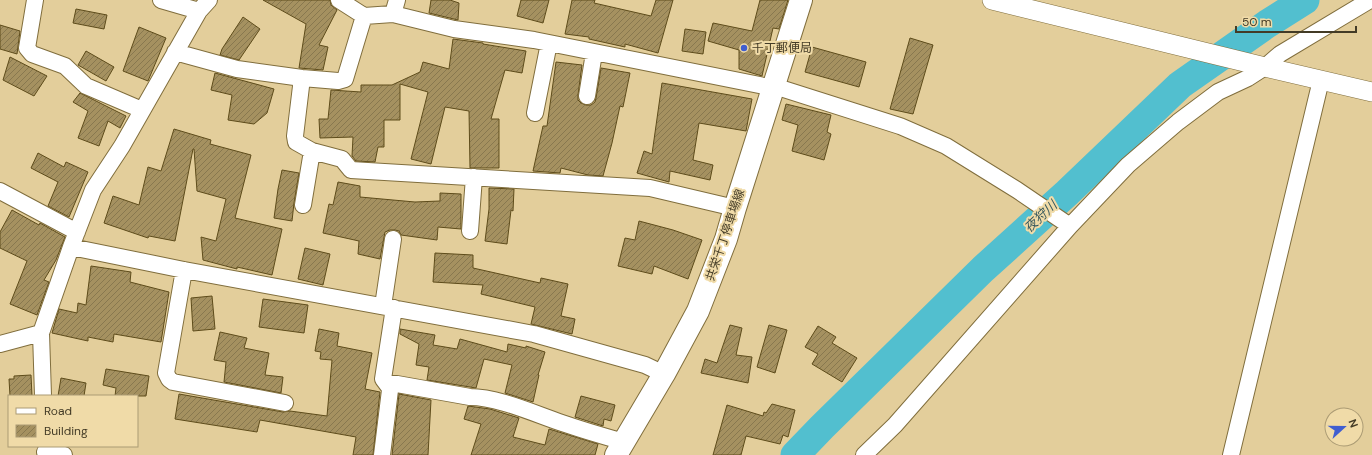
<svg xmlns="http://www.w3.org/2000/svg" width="1372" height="455" font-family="'DM Sans','Noto Sans JP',sans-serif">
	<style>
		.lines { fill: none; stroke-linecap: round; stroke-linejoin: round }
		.river { stroke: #52bfcf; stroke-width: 29 }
		.building { fill: url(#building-hatch); stroke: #5e4c1b }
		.minor-casing { stroke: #806e3d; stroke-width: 18 }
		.tertiary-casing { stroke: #806e3d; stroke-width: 20 }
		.secondary-casing { stroke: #806e3d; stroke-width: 24 }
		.minor { stroke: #fff; stroke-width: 16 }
		.tertiary { stroke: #fff; stroke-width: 19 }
		.secondary { stroke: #fff; stroke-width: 22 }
		.poi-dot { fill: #405ed0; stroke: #f0dba8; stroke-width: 1.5 }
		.labels { text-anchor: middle; stroke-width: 4; stroke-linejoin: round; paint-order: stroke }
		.poi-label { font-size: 12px; fill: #433b26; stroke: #f0dba8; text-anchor: start }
		.street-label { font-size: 12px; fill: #433b26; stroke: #f0dba8 }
		.water-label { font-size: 13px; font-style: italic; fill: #36575d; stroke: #f0dba8 }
	</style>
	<defs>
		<pattern id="building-hatch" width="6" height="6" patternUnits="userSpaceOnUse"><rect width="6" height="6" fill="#a59160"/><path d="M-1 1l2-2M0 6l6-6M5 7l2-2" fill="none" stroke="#88784f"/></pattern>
	</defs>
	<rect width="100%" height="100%" fill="#e3ce9b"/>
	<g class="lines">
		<path class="river" d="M795,455L822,427L983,269L1067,193L1180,85L1267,24L1305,0"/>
	</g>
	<path class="building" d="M263,0H330L331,5L337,10L319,45L328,47L323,70L299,68L306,24Z
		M431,0H450L459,3L458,20L429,13Z
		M521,0H549L543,23L517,16Z
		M572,0H595L594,3L651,16L656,0H673L658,53L625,44V47L589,39V37L565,34Z
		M760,0H788L779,29L773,28L762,76L739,69V50L708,41L713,23L752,31Z
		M76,9L107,15L104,29L73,23Z
		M243,17L260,29L239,60L220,55L222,49Z
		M0,25L20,31L17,54L0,49Z
		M139,27L166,38L148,81L123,71Z
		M685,29L706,32L703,54L682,51Z
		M910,38L933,45L913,114L890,109Z
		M453,39L483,43V44L526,51L522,73L505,70L491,119H499V168H470L469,111L445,107L431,164L411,159L428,92L400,84V120H384V147H378L375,162L356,161L352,156L353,137L320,138L319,119H328L331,90L361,92V85H392L420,72L423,62L449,69Z
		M812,47L866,62L859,87L805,72Z
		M86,51L114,67L106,81L78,65Z
		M10,57L47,76L34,96L3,80Z
		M556,62L582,65L578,95V100L581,103L586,105H591L595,102L596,98L601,68L630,73L623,107L620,106L612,143L603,176L588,175L561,168L560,173L533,171L543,126H547Z
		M215,73L274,89L267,113L254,124L228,120L232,95L211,90Z
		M662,83L752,99L746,131L699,123L693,160L713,165L710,180L670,171L669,182L637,173L644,151L652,154Z
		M80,93L126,116L120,128L108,121L99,146L78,138L88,111L73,102Z
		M786,104L831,115L827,132L831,134L824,160L792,151L798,125L782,120Z
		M174,129L211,140L210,144L251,155L235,218L282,229L272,275L237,267V269L203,260L201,237L216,241L226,199L197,191L194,149H193L175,241L149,236L148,238L104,223L113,196L139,205L148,167L161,171Z
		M38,153L64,167L66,162L88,172L69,217L48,206L58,182L31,168Z
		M282,170L299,173L294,203L292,221L274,218L278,189Z
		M338,182L360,186V197L415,202L440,201V193L461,194V229L438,227L437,240L401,235L399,231L395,230H390L385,232L380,259L358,254L359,241L323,233L329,204L333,205Z
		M489,188L514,189L513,211L511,210L507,244L485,241L489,209Z
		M12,210L39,225L40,223L65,237L56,260L44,280L49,282L37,315L10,304L27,261L0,248V232Z
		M639,221L673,230L702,240L688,279L654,266L652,274L618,266L625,238L635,240Z
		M305,248L330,254L323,285L298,279Z
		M435,253L473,255V268L540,283L541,278L568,284L561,316L575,319L572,334L531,324L535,307L481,294L483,285L433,282Z
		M91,266L131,272L130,282L169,292L161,342L114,334L113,342L88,337V341L52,333L59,309L77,313L78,303L86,305Z
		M212,296L215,329L193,331L191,298Z
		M263,299L308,305L304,333L259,327Z
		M730,325L742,328L736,355L752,357L748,383L701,373L705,359L717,363Z
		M769,325L787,330L775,373L757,367Z
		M818,326L836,337L832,343L857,358L842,382L812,364L818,354L805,347Z
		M319,329L339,333L337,346L372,353L365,389L380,392L373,455H353L356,437L260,420L257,432L175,419L179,394L283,412L290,411L327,416L332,360L320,359L321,352L315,351Z
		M400,329L435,335L433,345L457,349L460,339L507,352L508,344L526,348V346L545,352L538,375H539L533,402L505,393L512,365L484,359L476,388L427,380L429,367L416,365L419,344L400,334Z
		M220,332L247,338L244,348L269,353L265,375L283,377L281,393L224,382L226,362L214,360Z
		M106,369L149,376L146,396H115L116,388L103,385Z
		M31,375L32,396H10L9,379H14V376Z
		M61,378L86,383L84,396H58Z
		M399,394L431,400L428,455H392Z
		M581,396L615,405L611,421L604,419L603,426L575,417Z
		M772,404L795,410L788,437L783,435L780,444L746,436L741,455H713L727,405L763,416L764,412L766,413Z
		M468,406L490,409L519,418L513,437L545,445L549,429L598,444L595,455H471L481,424L464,419Z"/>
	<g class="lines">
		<g class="minor-casing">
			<path id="minor" d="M35,0L27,48L32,54L65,66L86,86L142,110
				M161,0L199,11
				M339,0L364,16L393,14L454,29L534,40L764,86H774L900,126L946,146L1017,190L1070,226
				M393,14L397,0
				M175,52L237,69L302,78L338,81L345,79L364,16
				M302,78L295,136L296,142L312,151L342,159L351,170L650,188L735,208
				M587,96L594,53
				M535,113L549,43
				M0,191L77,232
				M303,205L312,151
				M470,231L474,177
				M71,247L184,270L534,334L645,365L664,374
				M184,270L166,373L169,379L173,382L285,403
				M383,306L393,239
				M0,344L41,333
				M387,384H397L470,397C498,397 535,414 562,423C582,430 603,436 624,442
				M43,396L41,333L71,247L93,190L122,146L199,11L209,0
				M45,452L64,455
				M382,455L390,390L389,387L383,379L394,308
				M864,455L895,425L1070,226L1128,165L1178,122L1218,92L1248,78L1265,67L1280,54L1370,0
				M1231,455L1321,80"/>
		</g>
		<g class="tertiary-casing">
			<path id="tertiary" d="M992,0L1265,67L1372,92"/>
		</g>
		<g class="secondary-casing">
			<path id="secondary" d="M616,455L664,374L698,311L726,239L735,208L801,0"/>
		</g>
		<use href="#minor" class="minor"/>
		<use href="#tertiary" class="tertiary"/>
		<use href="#secondary" class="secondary"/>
	</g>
	<circle class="poi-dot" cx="744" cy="48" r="4"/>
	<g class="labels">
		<g class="poi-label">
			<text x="752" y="52">千丁郵便局</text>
		</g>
		<g class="street-label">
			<text transform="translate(725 235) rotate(-71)" y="4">共栄千丁停車場線</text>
		</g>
		<g class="water-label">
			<text transform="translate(1040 216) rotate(-43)" y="5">夜狩川</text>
		</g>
	</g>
	<rect x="8" y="395" width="130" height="52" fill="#f0dba8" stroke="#ab9b74"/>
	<rect x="16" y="408" width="20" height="6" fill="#ffffff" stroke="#ab9b74"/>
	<text x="44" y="415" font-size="12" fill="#433b26">Road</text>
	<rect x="16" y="425" width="20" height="12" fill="url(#building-hatch)" stroke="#ab9b74"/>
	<text x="44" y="435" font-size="12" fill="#433b26">Building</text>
	<g transform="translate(1344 427) rotate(69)"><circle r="19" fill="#f0dba8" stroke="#ab9b74"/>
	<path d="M0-3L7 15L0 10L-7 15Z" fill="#405ed0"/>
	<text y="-6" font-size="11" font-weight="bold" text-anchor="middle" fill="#433b26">N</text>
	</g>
	<path d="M1236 26v6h120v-6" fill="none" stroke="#433b26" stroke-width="2"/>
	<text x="1242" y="26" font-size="12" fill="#433b26" stroke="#f0dba8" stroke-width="3" paint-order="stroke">50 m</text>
</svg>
